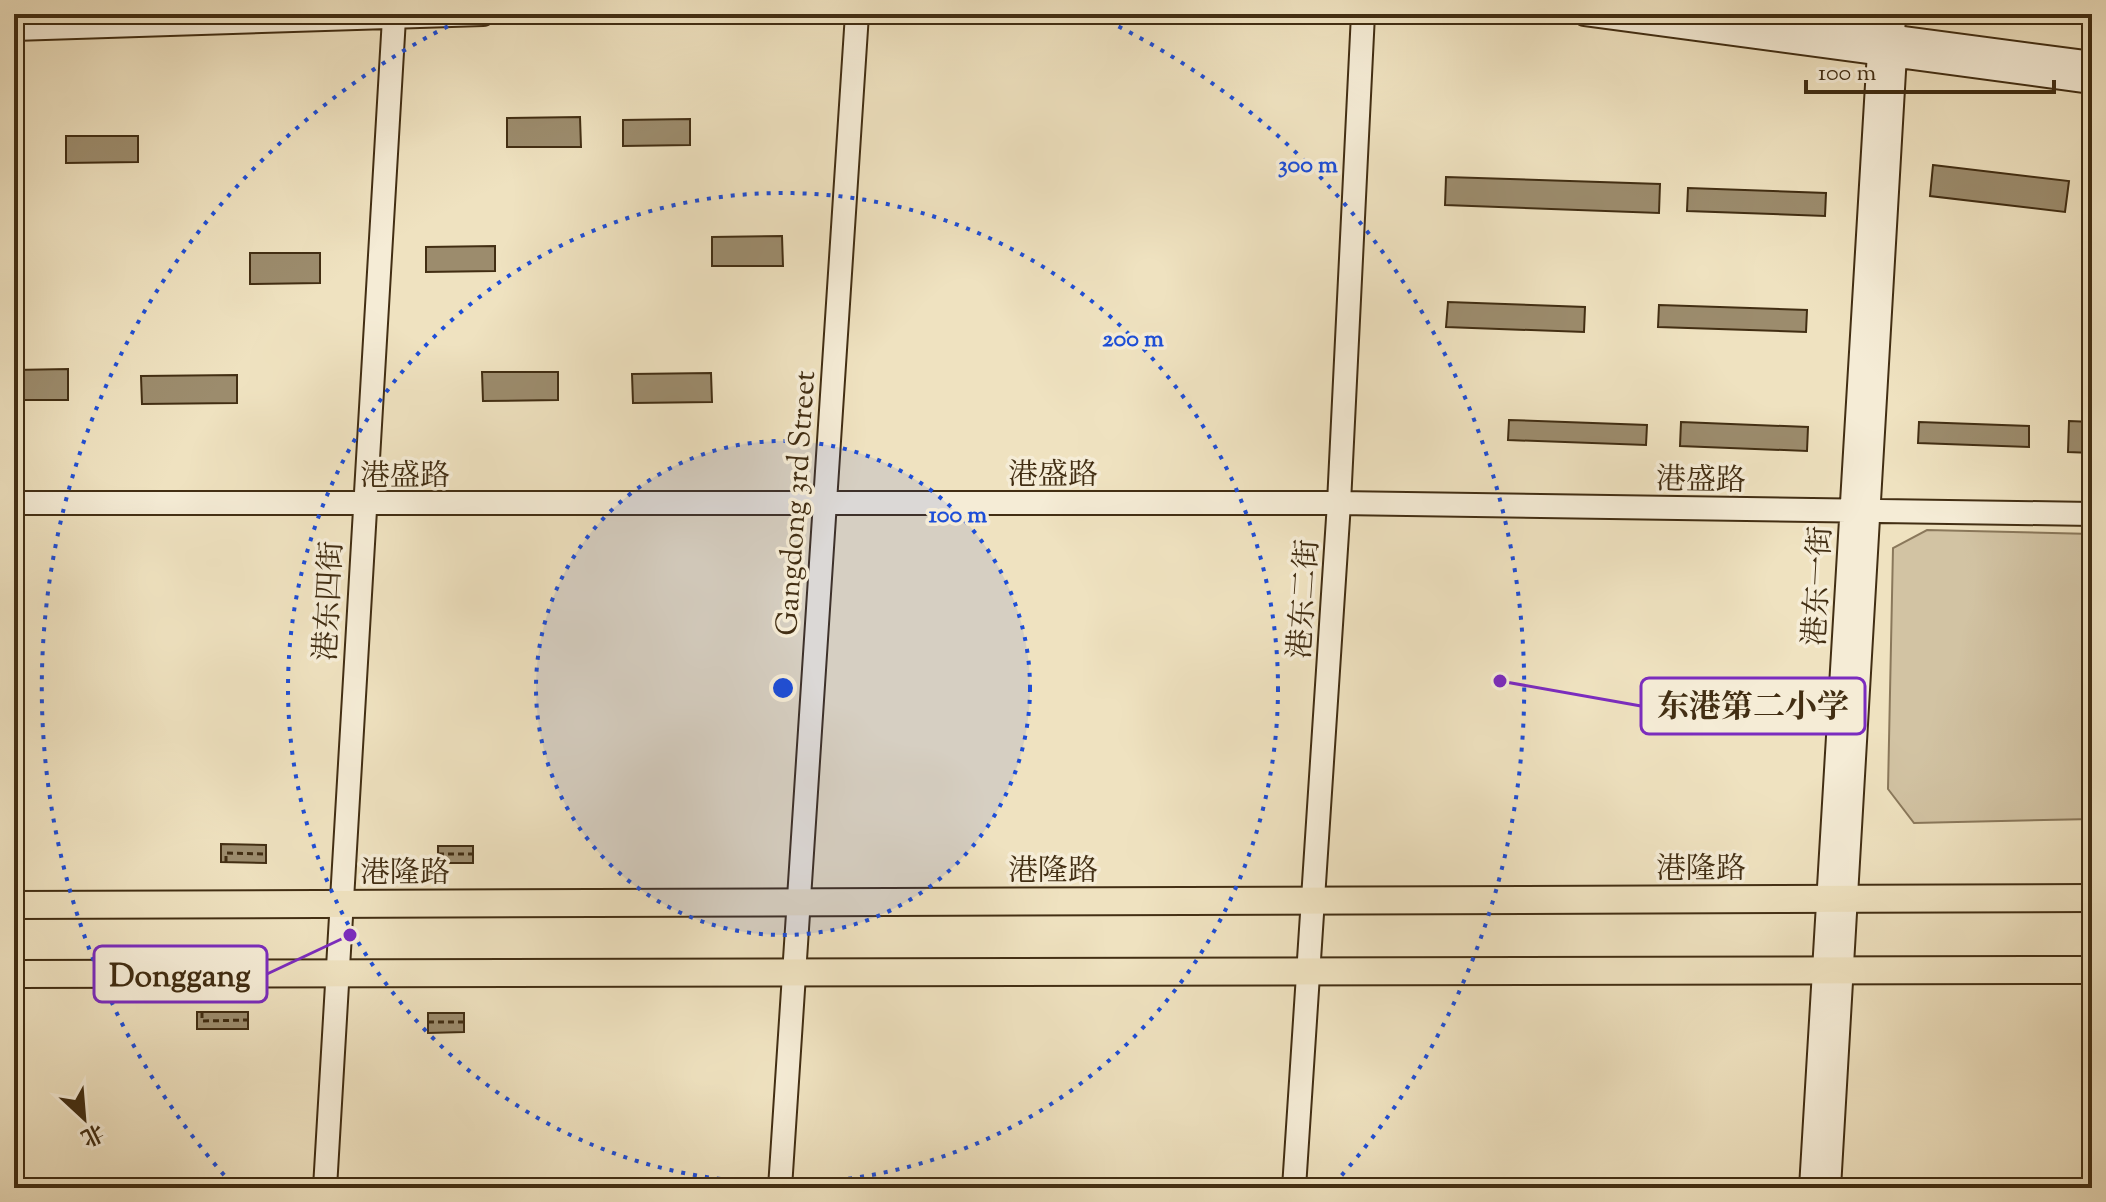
<svg xmlns="http://www.w3.org/2000/svg" width="2106" height="1202" font-family="'Sorts Mill Goudy','Noto Serif SC',serif">
	<style>
		.green { fill: #d2c3a3; stroke: #8a785b; stroke-width: 2 }
		.building { fill: #9c8c6d; stroke: #422e13; stroke-width: 2 }
		.lines { fill: none; stroke-linecap: round; stroke-linejoin: round }
		.street-casing { stroke: #6d5b3e; stroke-width: 20 }
		.secondary-casing { stroke: #422e13; stroke-width: 26 }
		.primary-casing { stroke: #422e13; stroke-width: 30 }
		.path { stroke: #422e13; stroke-width: 3; stroke-dasharray: 6 4; stroke-linecap: butt }
		.street { stroke: #f5ecd6; stroke-width: 16 }
		.secondary { stroke: #f5ecd6; stroke-width: 22 }
		.primary { stroke: #efe2c0; stroke-width: 26 }
		.ring { fill: none; stroke: #1d4ed8; stroke-width: 4; stroke-dasharray: 4 8 }
		.labels { text-anchor: middle; stroke-width: 7; stroke-linejoin: round; paint-order: stroke }
		.street-label { font-size: 30px; fill: #422e13; stroke: #f5ecd6 }
		.centre { fill: #1d4ed8; stroke: #f5ecd6; stroke-width: 4 }
		.ring-label { font-size: 24px; text-anchor: middle; font-weight: bold; fill: #1d4ed8; stroke: #f5ecd6; stroke-width: 7; stroke-linejoin: round; paint-order: stroke }
		.leader { fill: none; stroke: #7b2cbf; stroke-width: 3 }
		.callout-dot { fill: #7b2cbf; stroke: #f5ecd6; stroke-width: 3 }
		.callout { fill: #f5ecd6; stroke: #7b2cbf; stroke-width: 3 }
		.callout-label { font-size: 32px; text-anchor: middle; font-weight: bold; fill: #422e13 }
	</style>
	<rect width="100%" height="100%" fill="#efe2c0"/>
	<filter id="stains"><feTurbulence type="fractalNoise" baseFrequency=".0025" numOctaves="4"/><feColorMatrix values="0 0 0 0 .2 0 0 0 0 .09 0 0 0 0 .02 0 0 0 .5 -.17"/></filter>
	<radialGradient id="worn" r=".72"><stop offset=".6" stop-color="#630" stop-opacity="0"/><stop offset="1" stop-color="#630" stop-opacity=".3"/></radialGradient>
	<path class="green" d="M1927,530L2092,534V819L1914,823L1888,789L1893,548Z"/>
	<path class="building" d="M580,117L581,147H507V118Z
		M690,119V145L623,146V120Z
		M66,136H138V162L66,163Z
		M1933,165L2069,181L2065,212L1930,196Z
		M1446,177L1660,184L1659,213L1445,205Z
		M1688,188L1826,193L1825,216L1687,211Z
		M782,236L783,266H712V237Z
		M495,246V271L426,272V247Z
		M250,253H320V283L250,284Z
		M1448,302L1585,307L1584,332L1446,327Z
		M1659,305L1807,310L1806,332L1658,327Z
		M68,369V400H14V370Z
		M482,372H558V400L483,401Z
		M711,373L712,402L633,403L632,374Z
		M237,375V403L142,404L141,376Z
		M1509,420L1647,425L1646,445L1508,440Z
		M2069,421L2092,422V453L2068,452Z
		M1681,422L1808,427L1807,451L1680,446Z
		M1919,422L2029,426V447L1918,443Z
		M221,844L266,845V863L221,862Z
		M438,846H473V863H438Z
		M197,1012H248V1029H197Z
		M428,1013H464V1032L428,1033Z"/>
	<g class="lines">
		<g class="street-casing">
			<path id="street" d="M1880,35L1881,14
				M1896,37L1897,14"/>
		</g>
		<g class="secondary-casing">
			<path id="secondary" d="M1585,14L2092,82
				M1722,14L2092,63
				M14,29L483,14
				M14,503H1339L2092,514
				M325,1188L394,18
				M780,1188L857,14
				M1294,1188L1339,503L1363,14
				M1811,1188L1880,35
				M1829,1188L1896,37"/>
		</g>
		<g class="primary-casing">
			<path id="primary" d="M14,905L2092,898
				M14,974L2092,970"/>
		</g>
		<path class="path" d="M438,854H473
			M226,862V853L266,854
			M202,1012V1021L248,1020
			M428,1022H464"/>
		<use href="#street" class="street"/>
		<use href="#secondary" class="secondary"/>
		<use href="#primary" class="primary"/>
	</g>
	<circle cx="783" cy="688" r="247" fill="#1d4ed8" fill-opacity=".12"/>
	<g class="ring">
		<circle cx="783" cy="688" r="247"/>
		<circle cx="783" cy="688" r="495"/>
		<path d="M232 1184A742 742 0 0 1 469 16M1097 16A742 742 0 0 1 1334 1184"/>
	</g>
	<g class="labels">
		<g class="street-label">
			<text x="1053" y="484">港盛路</text>
			<text x="405" y="485">港盛路</text>
			<text transform="translate(1701 479) rotate(1)" y="10">港盛路</text>
			<text transform="translate(795 503) rotate(-86)" y="10">Gangdong 3rd Street</text>
			<text transform="translate(1817 586) rotate(-87)" y="10">港东一街</text>
			<text transform="translate(1303 599) rotate(-86)" y="10">港东二街</text>
			<text transform="translate(328 601) rotate(-87)" y="10">港东四街</text>
			<text x="1701" y="878">港隆路</text>
			<text x="1053" y="880">港隆路</text>
			<text x="405" y="882">港隆路</text>
		</g>
	</g>
	<circle cx="783" cy="688" r="12" class="centre"/>
	<g class="ring-label">
		<text x="1308" y="172">300 m</text>
		<text x="1133" y="346">200 m</text>
		<text x="958" y="522">100 m</text>
	</g>
	<path class="leader" d="M1500 681L1641 706M350 935L267 974"/>
	<g class="callout-dot">
		<circle cx="1500" cy="681" r="8"/>
		<circle cx="350" cy="935" r="8"/>
	</g>
	<g class="callout">
		<rect x="1641" y="678" width="224" height="56" rx="8"/>
		<rect x="94" y="946" width="173" height="56" rx="8"/>
	</g>
	<g class="callout-label">
		<text x="1753" y="717">东港第二小学</text>
		<text x="180" y="986">Donggang</text>
	</g>
	<rect width="2106" height="1202" fill="none" stroke="#efe2c0" stroke-width="48"/>
	<rect x="16" y="16" width="2074" height="1170" fill="none" stroke="#422e13" stroke-width="4"/>
	<rect x="24" y="24" width="2058" height="1154" fill="none" stroke="#422e13" stroke-width="2"/>
	<g transform="translate(84 1118) rotate(154)" stroke="#f5ecd6" stroke-width="6" paint-order="stroke">
	<path d="M0-6L14 30L0 20L-14 30Z" fill="#422e13"/>
	<text y="-12" font-size="22" font-weight="bold" text-anchor="middle" fill="#422e13">北</text>
	</g>
	<path d="M1806 80v12h248v-12" fill="none" stroke="#422e13" stroke-width="4"/>
	<text x="1818" y="80" font-size="24" fill="#422e13" stroke="#f5ecd6" stroke-width="6" paint-order="stroke">100 m</text>
	<rect width="100%" height="100%" filter="url(#stains)"/>
	<rect width="100%" height="100%" fill="url(#worn)"/>
</svg>
